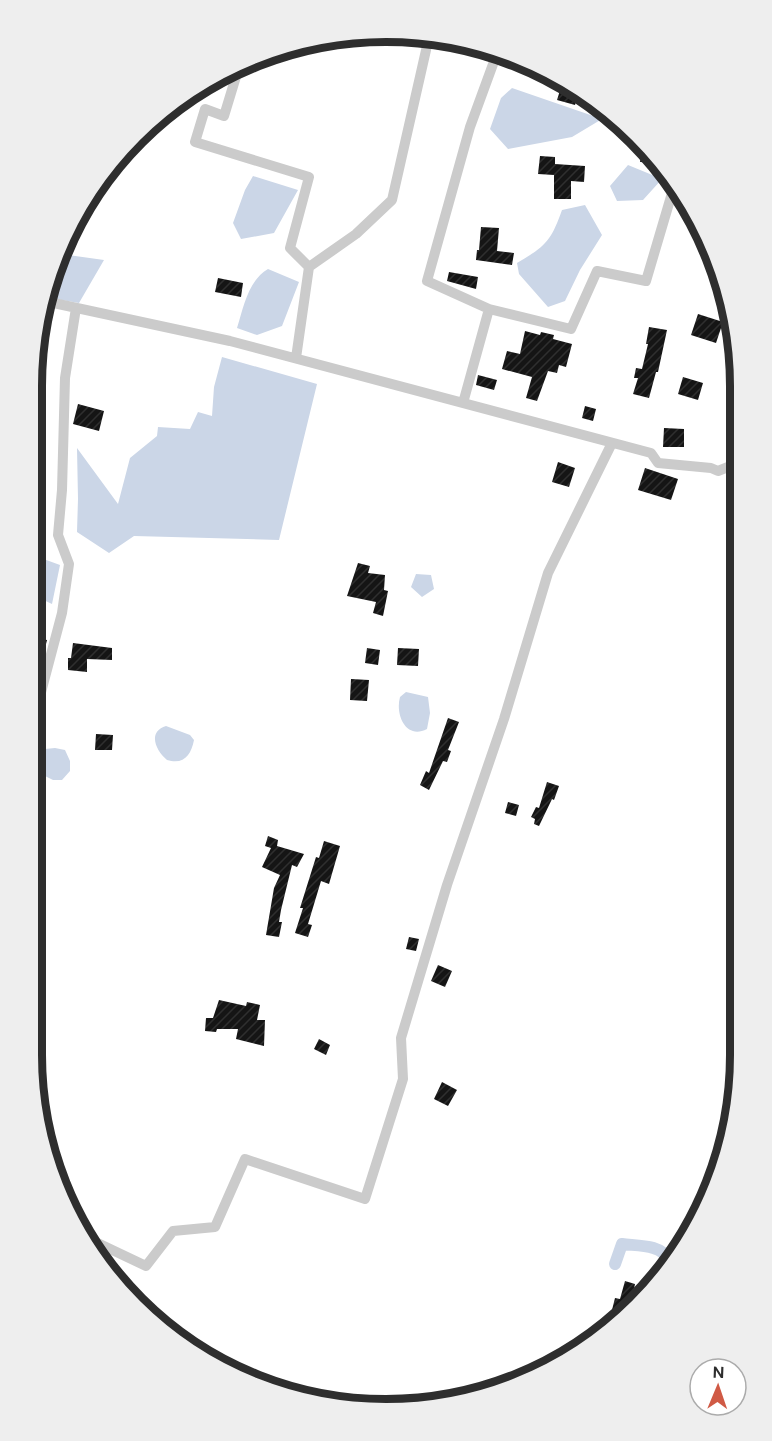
<svg xmlns="http://www.w3.org/2000/svg" width="772" height="1441" font-family="'DM Sans',sans-serif">
	<style>
		.water { fill: #cbd6e7 }
		.lines { fill: none; stroke-linecap: round; stroke-linejoin: round }
		.canal { stroke: #cbd6e7; stroke-width: 12 }
		.building { fill: url(#building-hatch) }
		.minor { stroke: #cbcbcb; stroke-width: 10 }
		.rim { fill: none; stroke: #2e2e2e; stroke-width: 8 }
	</style>
	<defs>
		<pattern id="building-hatch" width="6" height="6" patternUnits="userSpaceOnUse" patternTransform="scale(1.5)"><rect width="6" height="6" fill="#151515"/><path d="M-1 1l2-2M0 6l6-6M5 7l2-2" fill="none" stroke="#2f2f2f"/></pattern>
	</defs>
	<rect width="100%" height="100%" fill="#fff"/>
	<path class="water" d="M512,88L602,119L572,137L508,149L490,129L501,98Z
		M628,165L662,179L643,200L617,201L610,186Z
		M253,176L298,190L274,233L241,239L233,223L245,190Z
		M585,205L602,235L580,270L565,301L548,307L519,274L517,263C546,246 551,241 562,210Z
		M61,254L104,260L79,303L50,298Z
		M268,269L299,282L282,326L257,335L237,328C244,306 248,281 268,269Z
		M732,330H735L737,339V364L734,363C727,353 726,342 732,330Z
		M222,357L317,384L279,540L134,536L109,553L77,532L78,499L77,448L118,504L130,458L157,436L158,427L190,429L198,412L212,416L214,387Z
		M38,557L60,565L52,604L33,595V574Z
		M416,574L431,575L434,589L422,597L411,587Z
		M406,692L428,697L430,713L427,729C406,740 395,715 400,697Z
		M166,726L190,735L194,740C191,755 184,765 167,760C156,751 147,732 166,726Z
		M55,748L65,750L70,761V771L62,780H53L45,776L39,758L45,749Z"/>
	<g class="lines">
		<path class="canal" d="M615,1264L622,1244C638,1246 661,1244 669,1260"/>
	</g>
	<path class="building" d="M562,84L579,92L575,105L557,100Z
		M642,143L652,154L660,163L640,162Z
		M540,156L555,157V164L585,166L584,182L571,181V199H554V175L538,174Z
		M481,227L499,228L497,251L514,253L512,265L476,260L477,250H479Z
		M449,272L478,277L476,289L447,281Z
		M218,278L243,283L241,297L215,292Z
		M698,314L723,322L716,343L691,335Z
		M649,327L667,330L658,372H656L649,398L633,394L638,378H634L636,368L642,369L648,344H646Z
		M525,331L540,335L541,332L554,335L553,339L572,344L566,367L559,365L557,373L548,371L537,401L526,398L532,377L502,369L507,351L520,354Z
		M478,375L497,380L494,390L476,385Z
		M683,377L703,383L698,400L678,394Z
		M78,404L104,411L99,431L73,424Z
		M585,406L596,409L593,421L582,418Z
		M664,428L684,429V447H663Z
		M558,462L575,468L569,487L552,482Z
		M645,468L678,479L671,500L638,490Z
		M358,563L370,566L368,573L385,575L384,590L388,591L383,616L373,613L376,602L347,596Z
		M32,637L47,640L42,660L32,658Z
		M73,643L112,648V660L87,659V672L68,670V658H71Z
		M367,648L380,650L378,665L365,663Z
		M398,648L419,649L418,666L397,665Z
		M351,679L369,680L367,701L350,700Z
		M448,718L459,722L448,750L451,751L447,762L443,761L429,790L420,785L426,771L429,773Z
		M96,734L113,735L112,750H95Z
		M547,782L559,786L554,800L552,799L539,826L534,824L535,819L531,817L536,807L539,808Z
		M508,802L519,805L516,816L505,813Z
		M268,836L278,840L277,846L304,854L297,867L292,865L281,910L279,922H282L279,937L266,935L274,888L280,875L262,867L271,848L265,846Z
		M324,841L340,846L329,884L321,881L308,924L312,925L308,937L295,933L303,908H300L316,857L319,858Z
		M409,937L419,939L416,951L406,949Z
		M438,965L452,971L445,987L431,981Z
		M219,1000L246,1006L247,1002L260,1005L257,1020H265L264,1046L236,1039L238,1029H217L216,1032L205,1031L206,1018H213Z
		M319,1039L330,1045L326,1055L314,1049Z
		M442,1082L457,1090L448,1106L434,1099Z
		M625,1281L635,1284L634,1289L646,1293L636,1306L608,1326L615,1298L620,1299Z"/>
	<g class="lines">
		<path class="minor" d="M496,56L470,127L427,281L489,309L571,329L597,271L646,281L675,183
			M238,70L224,116L205,109L195,142L309,177L290,248L309,267L356,234L392,200L429,37
			M49,302L230,341L651,453L658,463L711,468L718,471L738,463
			M296,358L309,267
			M463,403L489,309
			M32,716L35,715L62,613L69,564L58,535L62,490L65,378L76,308
			M87,1238L146,1266L173,1231L215,1227L245,1159L365,1199L403,1079L401,1038L447,885L504,719L548,573L612,443"/>
	</g>
	<path d="M0 0H772V1441H0ZM386 42H386A344 344 0 0 1 730 386V1055A344 344 0 0 1 386 1399H386A344 344 0 0 1 42 1055V386A344 344 0 0 1 386 42Z" fill="#eee" fill-rule="evenodd"/>
	<path class="rim" d="M386 42H386A344 344 0 0 1 730 386V1055A344 344 0 0 1 386 1399H386A344 344 0 0 1 42 1055V386A344 344 0 0 1 386 42Z"/>
	<g transform="translate(718 1387) rotate(2)"><circle r="28" fill="#ffffff" stroke="#ababab" stroke-width="1.5"/>
	<path d="M0-4.5L10 22L0 15L-10 22Z" fill="#d05a45"/>
	<text y="-9" font-size="16" font-weight="bold" text-anchor="middle" fill="#2e2e2e">N</text>
	</g>
</svg>
